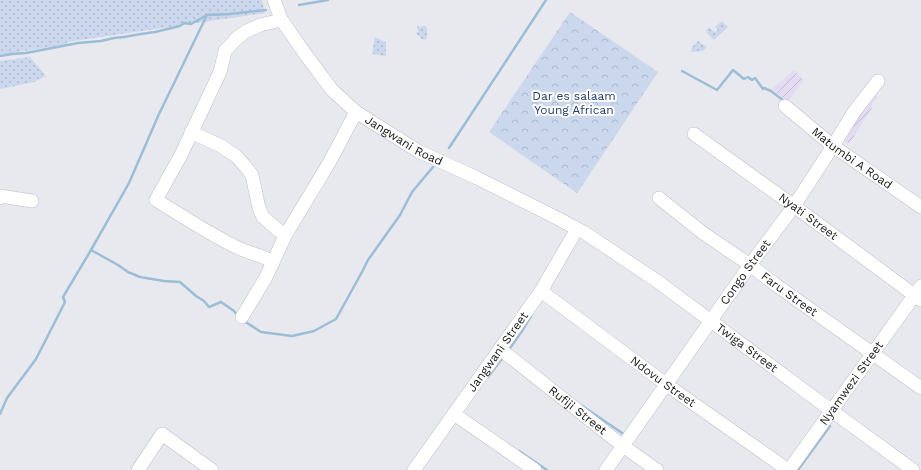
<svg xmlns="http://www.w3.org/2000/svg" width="921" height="470" font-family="'Work Sans',sans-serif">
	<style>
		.industrial { fill: url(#industrial-furrows) }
		.grass { fill: url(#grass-dots) }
		.forest { fill: url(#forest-crowns) }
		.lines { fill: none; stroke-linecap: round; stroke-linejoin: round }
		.stream { stroke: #9cbdd6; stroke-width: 2.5 }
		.minor-casing { stroke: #bdbfc4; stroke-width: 14 }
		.minor { stroke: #fff; stroke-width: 13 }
		.labels { text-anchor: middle; stroke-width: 4; stroke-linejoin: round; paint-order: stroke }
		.park-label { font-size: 12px; fill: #223c67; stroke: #fff }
		.street-label { font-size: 12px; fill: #191a1c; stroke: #fff }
	</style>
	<defs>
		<pattern id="industrial-furrows" width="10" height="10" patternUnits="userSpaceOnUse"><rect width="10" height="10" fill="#e3dbf1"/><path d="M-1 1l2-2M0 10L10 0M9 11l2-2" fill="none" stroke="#c2bbce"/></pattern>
		<pattern id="grass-dots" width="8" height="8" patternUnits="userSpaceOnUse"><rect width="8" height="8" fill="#cbd7ec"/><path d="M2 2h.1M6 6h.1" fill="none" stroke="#aeb8ca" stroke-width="1.8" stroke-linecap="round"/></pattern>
		<pattern id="forest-crowns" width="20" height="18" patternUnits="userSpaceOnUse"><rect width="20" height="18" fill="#cbd7ec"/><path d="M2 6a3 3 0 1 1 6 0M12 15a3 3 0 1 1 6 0" fill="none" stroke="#aeb8ca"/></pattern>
	</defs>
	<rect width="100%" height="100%" fill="#e7e9ee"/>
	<path class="industrial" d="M794,70L804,80L788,102L772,89Z
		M873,92L878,97L871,106L872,108L849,144L841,137Z"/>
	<path class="grass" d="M0,0H262L265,13L67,42V44L0,55Z
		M722,21L728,27L714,40L707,33L706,30L709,27L714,32L718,30L715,27Z
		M424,25L427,28V38L426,40L422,39L416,33L418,32V30L417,29V26L421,27Z
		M375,37L386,42V56L372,54Z
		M698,41L707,47L703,51L691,52L692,47Z
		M30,57L46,76L34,82L0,89V61Z"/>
	<path class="forest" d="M570,12L658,72L577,193L489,132Z"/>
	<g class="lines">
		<path class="stream" d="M299,5L328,0
			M0,56L12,54L26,53L78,43L101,41L114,38L124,37L141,34L155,32L180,26L184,23L191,24L207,15L229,14L266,10
			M682,71L717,90L733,70L744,79L748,77L752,80L755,78L763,89L764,88L771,91L784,101
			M449,148L546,0
			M91,250L118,265L128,272L140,277L164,281L180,282L196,296L204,301L209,307L221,302L234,311L238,316
			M244,321L261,332L292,336L314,331L336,319L362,272L368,260L400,215L412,192L433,167
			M508,351L522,331L531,316
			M488,377L504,356
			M581,405L625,435
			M0,414L7,398L36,359L65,302L63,297L91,250L129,183L159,114L207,15
			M519,451L547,470
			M798,470L830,426"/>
		<g class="minor-casing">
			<g id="minor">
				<path id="s1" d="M274,0L281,19L303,51L332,90L356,112L418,151L477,178L557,218L585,233L657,281L832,411L913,470"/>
				<path id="s2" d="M785,106L833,146L921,207"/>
				<path d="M191,132L221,146L236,156L245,166L252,175L259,208L263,217L285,236"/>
				<path id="s3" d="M694,134L794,206L921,300"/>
				<path d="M0,198V196L32,201"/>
				<path id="s4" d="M659,198L703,233L750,265L776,285L921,388"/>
				<path d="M273,262C262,255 248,253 236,247C208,233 182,216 156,200L182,153L220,72L225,51L237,38L245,32L260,25L277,21L281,19"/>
				<path id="s5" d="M541,291L667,385L788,470"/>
				<path d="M242,317L265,279L273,262L285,236L329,163L356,112"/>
				<path id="s6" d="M500,349L623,446L657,470"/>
				<path d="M454,414L535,470"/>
				<path d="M138,470L162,434L212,470"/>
				<path id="s7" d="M414,470L541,291L577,229"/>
				<path id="s8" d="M606,470L750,265L794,206L833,146L854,112L878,81"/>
				<path id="s9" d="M789,470L873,353L921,286"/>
			</g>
		</g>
		<use href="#minor" class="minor"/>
	</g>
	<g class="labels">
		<g class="park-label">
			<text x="574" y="100">Dar es salaam<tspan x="574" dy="14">Young African</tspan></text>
		</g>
		<g class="street-label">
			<text dy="4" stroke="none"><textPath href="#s1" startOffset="196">Jangwani Road</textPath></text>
			<text dy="4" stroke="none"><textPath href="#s2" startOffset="85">Matumbi A Road</textPath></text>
			<text dy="4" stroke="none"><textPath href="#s3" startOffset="141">Nyati Street</textPath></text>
			<text dy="4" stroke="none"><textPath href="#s8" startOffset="242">Congo Street</textPath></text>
			<text dy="4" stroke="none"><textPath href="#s4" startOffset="162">Faru Street</textPath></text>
			<text dy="4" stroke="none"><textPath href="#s1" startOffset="598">Twiga Street</textPath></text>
			<text dy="4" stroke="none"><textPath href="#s7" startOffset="145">Jangwani Street</textPath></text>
			<text dy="4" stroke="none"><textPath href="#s5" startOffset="152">Ndovu Street</textPath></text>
			<text dy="4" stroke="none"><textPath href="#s9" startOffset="107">Nyamwezi Street</textPath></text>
			<text dy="4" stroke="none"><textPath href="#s6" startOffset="99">Rufiji Street</textPath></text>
		</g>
	</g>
</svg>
